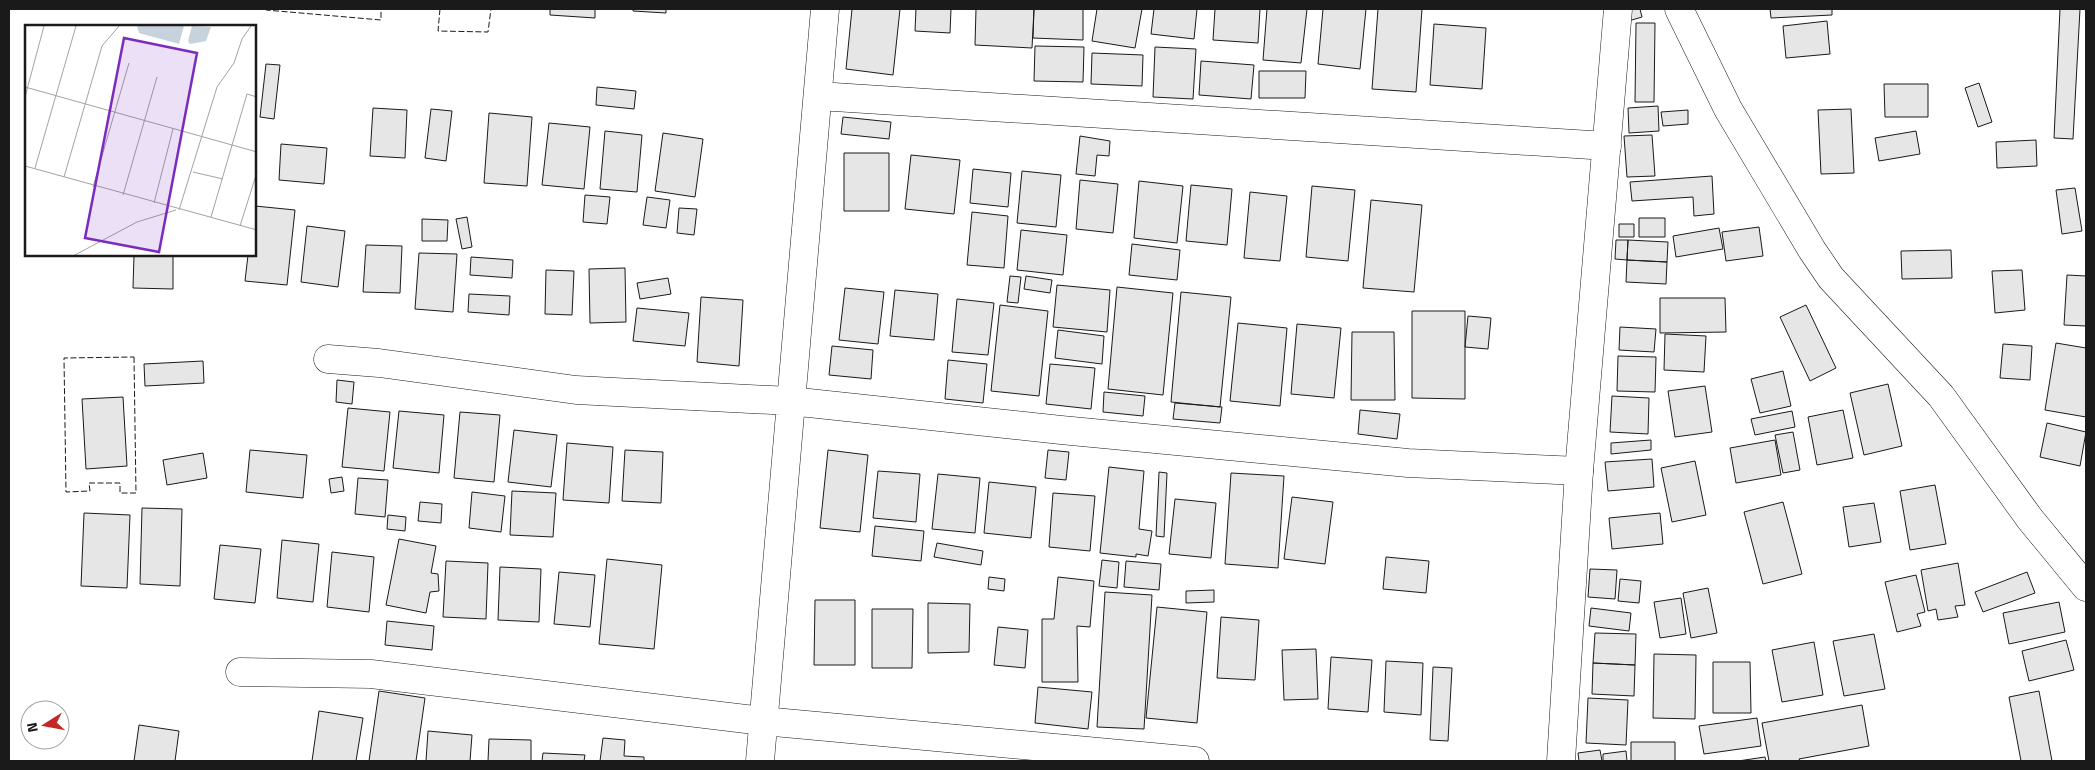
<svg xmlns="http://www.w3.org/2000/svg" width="2095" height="770" font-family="'Titillium Web',sans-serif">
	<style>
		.building { fill: #e6e6e6; stroke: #1a1a1a }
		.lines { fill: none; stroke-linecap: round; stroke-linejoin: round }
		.street-casing { stroke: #1a1a1a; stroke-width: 29 }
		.secondary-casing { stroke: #1a1a1a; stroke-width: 29 }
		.street { stroke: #fff; stroke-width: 28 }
		.secondary { stroke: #fff; stroke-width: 28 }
		.fence { stroke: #1a1a1a; stroke-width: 1; stroke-dasharray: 6 2.5; stroke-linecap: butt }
		.inset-road { fill: none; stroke: #a3a3a3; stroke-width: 1 }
		.view { fill: #7b2cbf; fill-opacity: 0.15; stroke: #7b2cbf; stroke-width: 2.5 }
		.inset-edge { fill: none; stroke: #1a1a1a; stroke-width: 2.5 }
	</style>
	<rect width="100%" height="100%" fill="#fff"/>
	<path class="building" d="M550,9H595V18L550,15Z
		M633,9H666V13L633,11Z
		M852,9H900L893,75L846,69Z
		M916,9H951L950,33L915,31Z
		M976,9H1034L1032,48L975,45Z
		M1034,9H1083V40L1033,38Z
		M1097,9H1142L1135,48L1092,41Z
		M1154,9H1197L1194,39L1151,34Z
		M1215,9H1260L1258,43L1213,40Z
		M1267,9H1307L1301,63L1263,60Z
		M1323,9H1366L1360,69L1318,64Z
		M1378,9H1422L1416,92L1372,89Z
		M1622,9H1640L1642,17L1625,22Z
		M1770,9H1832V15L1771,18Z
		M2060,9H2080L2073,139L2054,138Z
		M1827,21L1830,54L1786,58L1783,26Z
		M1636,23H1655L1654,102H1635Z
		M1434,24L1486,28L1482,89L1430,85Z
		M1035,46L1084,47L1083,82L1034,81Z
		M1155,47L1196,49L1193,99L1153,97Z
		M1092,53L1143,55L1142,86L1091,84Z
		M1201,61L1254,65L1251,99L1199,95Z
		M266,64L280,65L274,119L260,117Z
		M1259,71H1306L1305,98H1259Z
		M1979,83L1992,122L1978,127L1965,88Z
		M1884,84H1928V117H1885Z
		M597,87L636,91L634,109L596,105Z
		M1658,106L1659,131L1629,133L1628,108Z
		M373,108L407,110L405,158L370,156Z
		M431,109L452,111L446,161L425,158Z
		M1851,109L1854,173L1821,174L1818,110Z
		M1688,110V124L1663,126L1661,112Z
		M489,113L532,117L527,186L484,183Z
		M843,117L891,122L889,139L841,134Z
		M549,123L590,127L584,189L542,185Z
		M605,131L642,135L637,192L600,189Z
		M1916,131L1920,154L1879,161L1875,138Z
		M663,133L703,139L695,197L655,191Z
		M1652,135L1655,176L1627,177L1624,136Z
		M1080,136L1110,141L1109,156L1097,155L1095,176L1076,174Z
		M2036,140L2037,166L1997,168L1996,142Z
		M281,144L327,148L324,184L279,180Z
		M844,153H889V211H844Z
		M911,155L960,160L954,214L905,209Z
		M973,169L1011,173L1008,207L970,203Z
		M1022,171L1061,175L1056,227L1017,223Z
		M1712,176L1714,214L1694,216L1693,197L1632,201L1630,182Z
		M1080,180L1118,184L1113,233L1076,229Z
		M1139,181L1183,186L1177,243L1134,238Z
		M1191,185L1232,189L1227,245L1186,241Z
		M1312,186L1355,190L1348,261L1306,257Z
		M2075,188L2082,231L2062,234L2056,190Z
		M1250,192L1287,196L1280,261L1244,258Z
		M585,195L610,197L607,224L583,222Z
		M647,197L670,200L666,228L643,225Z
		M1371,200L1422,205L1414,292L1363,288Z
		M255,206L295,210L287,285L245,281L248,255H255Z
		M679,208L697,209L694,235L677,233Z
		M972,212L1008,216L1004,268L967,265Z
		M467,217L472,247L462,249L456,219Z
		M1639,218H1665V237H1639Z
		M422,219L448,220L447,241H422Z
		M1619,224H1634V237H1619Z
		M307,226L345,231L338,287L301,282Z
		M1759,227L1763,256L1726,261L1722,232Z
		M1719,228L1723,249L1676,257L1673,236Z
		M1021,230L1067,235L1063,275L1017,270Z
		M1616,240H1628L1627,260L1615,259Z
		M1628,240L1668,242L1667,262L1627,260Z
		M1132,244L1180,250L1177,280L1129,275Z
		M366,245L402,246L400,293L363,292Z
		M1951,250L1952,278L1902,279L1901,251Z
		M419,253L457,254L453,312L415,309Z
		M134,255H173V289L133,288Z
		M471,257L513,260L512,278L470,275Z
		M1627,260L1667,262L1666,284L1626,282Z
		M625,268L626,322L590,323L589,269Z
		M546,270L574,271L572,315L545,314Z
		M2022,270L2025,310L1995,313L1992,271Z
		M2067,275L2086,276V326L2064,325Z
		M1010,276L1021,277L1018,303L1007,302Z
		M1026,276L1052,280L1050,293L1024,289Z
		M668,278L671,294L640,299L637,283Z
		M1057,285L1110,290L1107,332L1053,327Z
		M1117,287L1173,293L1163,395L1108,389Z
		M845,288L884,292L878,344L839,340Z
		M895,290L938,294L934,340L890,336Z
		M1181,292L1231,297L1220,407L1171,402Z
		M469,294L510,296L509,315L468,312Z
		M701,297L743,300L739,366L697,362Z
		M1660,298H1725L1726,332L1660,333Z
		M957,299L994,303L988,355L952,352Z
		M1000,305L1048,311L1039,396L991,391Z
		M1806,305L1836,368L1810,381L1780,317Z
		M637,308L689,313L685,346L633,341Z
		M1412,311H1465V399L1412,398Z
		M1468,316L1491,318L1488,349L1465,347Z
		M1238,323L1287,328L1280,406L1230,401Z
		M1297,324L1341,328L1334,398L1291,394Z
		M1620,327L1656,329L1654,352L1619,350Z
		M1058,330L1104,336L1102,364L1055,358Z
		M1352,332H1394L1395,400H1351Z
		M1665,334L1706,336L1704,372L1664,370Z
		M2056,343L2086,348V417L2045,410Z
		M2003,344L2032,346L2030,380L2000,378Z
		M832,346L873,350L871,379L829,375Z
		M1618,356L1656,357L1655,392L1617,391Z
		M948,360L987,364L983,403L945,399Z
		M203,361L204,383L145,386L144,364Z
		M1050,364L1095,368L1091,409L1046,404Z
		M1783,371L1791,406L1760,413L1751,379Z
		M337,380L354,382L352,404L336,402Z
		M1888,384L1902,446L1864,455L1850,393Z
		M1705,386L1712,432L1675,437L1668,391Z
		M1104,392L1145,396L1143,416L1103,412Z
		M1612,396L1649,398L1648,434L1610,432Z
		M123,397L127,466L86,469L82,399Z
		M1175,403L1222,407L1220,423L1173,419Z
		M348,408L390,412L384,471L342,467Z
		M1360,410L1400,414L1397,439L1358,434Z
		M1843,410L1853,458L1817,465L1808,417Z
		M399,411L444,415L439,473L393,468Z
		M1792,411L1795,427L1755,435L1751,419Z
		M460,412L500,415L494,482L454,478Z
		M2047,423L2086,432L2080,466L2040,457Z
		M514,430L557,435L551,487L508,482Z
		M1793,432L1800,470L1783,473L1775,435Z
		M1651,440V450L1611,454V443Z
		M1775,440L1781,475L1736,483L1730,448Z
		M567,443L613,447L609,503L563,500Z
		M250,450L307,455L303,498L246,492Z
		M625,450L663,452L661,503L622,501Z
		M828,450L868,455L860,532L820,528Z
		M1048,450L1069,452L1066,480L1045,478Z
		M203,453L207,478L167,485L163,460Z
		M1652,459L1654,487L1608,491L1605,462Z
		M1695,461L1706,515L1672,522L1661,468Z
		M1109,467L1144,471L1139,529L1152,531L1148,556L1136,554V557L1100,553Z
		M878,471L920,474L916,522L873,518Z
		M1159,472L1167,473L1164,537L1156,536Z
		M1231,473L1284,476L1278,568L1225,564Z
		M938,474L980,478L975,533L932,529Z
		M342,477L344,491L331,493L329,479Z
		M358,478L388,480L385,517L355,514Z
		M989,482L1036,487L1031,538L984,533Z
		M1935,485L1946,544L1910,550L1900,491Z
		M512,491L556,493L553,537L510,535Z
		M472,492L505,496L501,532L469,528Z
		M1053,493L1095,496L1090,551L1049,547Z
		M1292,497L1333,502L1325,564L1284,559Z
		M1175,499L1216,503L1211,558L1169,554Z
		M420,502L442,504L441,523L418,521Z
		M1783,502L1802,574L1763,584L1744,512Z
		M1874,503L1881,542L1849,547L1843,507Z
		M142,508L182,509L180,586L140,584Z
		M84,513L130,515L127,588L81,586Z
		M1660,513L1663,544L1612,549L1609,518Z
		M388,515L406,517L405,531L387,529Z
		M875,526L924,531L921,561L872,556Z
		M399,539L436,546L431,573L438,574L439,591L430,592L426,613L386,605Z
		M282,540L319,544L313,602L277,598Z
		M937,543L983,551L981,565L934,557Z
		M220,545L261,549L255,603L214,599Z
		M332,552L374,557L369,612L327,607Z
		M1386,557L1429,561L1426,593L1383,589Z
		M607,559L662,565L654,649L599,644Z
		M1102,560L1119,562L1117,588L1099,586Z
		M446,561L488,563L486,619L443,617Z
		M1126,561L1161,564L1159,590L1124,587Z
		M1958,563L1965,605L1955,606L1958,617L1938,620L1936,609L1928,611L1921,570Z
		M500,567L541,569L539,622L498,620Z
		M1590,569L1617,570L1615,599L1588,597Z
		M559,572L595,575L590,627L554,624Z
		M2027,572L2035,593L1983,612L1975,592Z
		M1916,575L1925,612L1917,614L1921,626L1897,632L1885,582Z
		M989,577L1005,579L1004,591L988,589Z
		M1058,577L1094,581L1090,627L1077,626L1078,682H1042V619H1054Z
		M1620,579L1641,581L1639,603L1618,601Z
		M1708,588L1717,633L1691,638L1683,593Z
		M1214,590V602L1186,603V591Z
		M1105,592L1152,595L1144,729L1097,727Z
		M1681,598L1686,634L1660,638L1654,602Z
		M815,600H855V665H814Z
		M2059,602L2065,632L2009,644L2003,613Z
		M928,603L970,604L969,652L928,653Z
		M1157,607L1207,612L1197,723L1146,718Z
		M1591,608L1631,613L1629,631L1589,626Z
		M872,609H913L912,668H872Z
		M1221,617L1259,620L1255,680L1217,678Z
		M387,621L434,626L432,650L385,645Z
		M998,627L1028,630L1025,668L994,665Z
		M1595,633L1636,634L1635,665L1593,663Z
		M1874,634L1885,689L1844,696L1833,641Z
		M2066,640L2074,670L2029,681L2022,651Z
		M1814,642L1823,695L1782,702L1772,650Z
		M1316,649L1318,699L1284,700L1282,650Z
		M1654,654L1696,655L1695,719L1653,718Z
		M1331,657L1372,660L1368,712L1328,709Z
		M1386,661L1423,663L1421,715L1384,712Z
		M1713,662H1750L1751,713H1713Z
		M1593,663L1635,665L1634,696L1592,694Z
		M1433,667L1452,668L1448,741L1430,740Z
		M1038,687L1092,692L1088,729L1035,723Z
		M379,691L425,698L416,761H369Z
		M2039,691L2052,761H2021L2009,697Z
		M1588,698L1628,700L1626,745L1586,743Z
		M1862,705L1869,746L1799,759L1800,761H1769L1762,723Z
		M319,711L363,718L356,761H312Z
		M1757,718L1761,746L1704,754L1699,726Z
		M139,725L179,731L175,761H134Z
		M428,731L472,735L470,761H426Z
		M603,738L625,740L624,756L644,757V761H600Z
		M489,739L531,740V761H488Z
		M1631,742H1675V761H1631Z
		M1600,750L1602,761H1579L1578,753Z
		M1626,751L1627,761H1603V754Z
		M543,753L585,755L584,761H542Z
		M1765,757L1766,761H1738Z"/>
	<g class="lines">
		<g class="street-casing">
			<path id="street" d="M1679,9L1728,109L1812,250L1831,278L1941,396L2030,519L2086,587
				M818,96L1607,146
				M328,359L379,363L576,390L790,401L1061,430L1408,463L1579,471
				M240,672L371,674L763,721L1195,761
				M760,761L825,9"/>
		</g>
		<g class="secondary-casing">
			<path id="secondary" d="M1561,761L1579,471L1618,9"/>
		</g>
		<use href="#street" class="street"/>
		<use href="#secondary" class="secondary"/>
		<path class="fence" d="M267,9L266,10L381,20V9
			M440,9L438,31L488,32L491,9
			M134,357L136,493H120V483H89L90,491L66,492L64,358Z"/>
	</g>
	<g transform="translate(25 25)">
		<rect width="231" height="231" fill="#fff"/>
		<path d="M112,1H159L154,19L114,8ZM167,1L186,2L181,16L165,19L163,16Z" fill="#c6d2dc"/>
		<path class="inset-road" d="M0,62L232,127M0,72L19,1M0,141L232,205M10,143L51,1M168,147L198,154M39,152L77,21L94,1M68,162L104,38M98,170L132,52M129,178L148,104M154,185L192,62L209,38L217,14L226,1M186,192L222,69L232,72M215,201L232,147M48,231L112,197L151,185"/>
		<path class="view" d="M99,13L172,28L134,227L60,213Z"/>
		<rect width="231" height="231" class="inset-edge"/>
	</g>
	<rect width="2095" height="770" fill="none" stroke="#1a1a1a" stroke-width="20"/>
	<g transform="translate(45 725) rotate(259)"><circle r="24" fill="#ffffff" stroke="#a3a3a3"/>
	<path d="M0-4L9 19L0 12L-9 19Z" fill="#c62828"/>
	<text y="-8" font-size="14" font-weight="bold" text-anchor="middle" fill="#1a1a1a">N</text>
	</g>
</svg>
